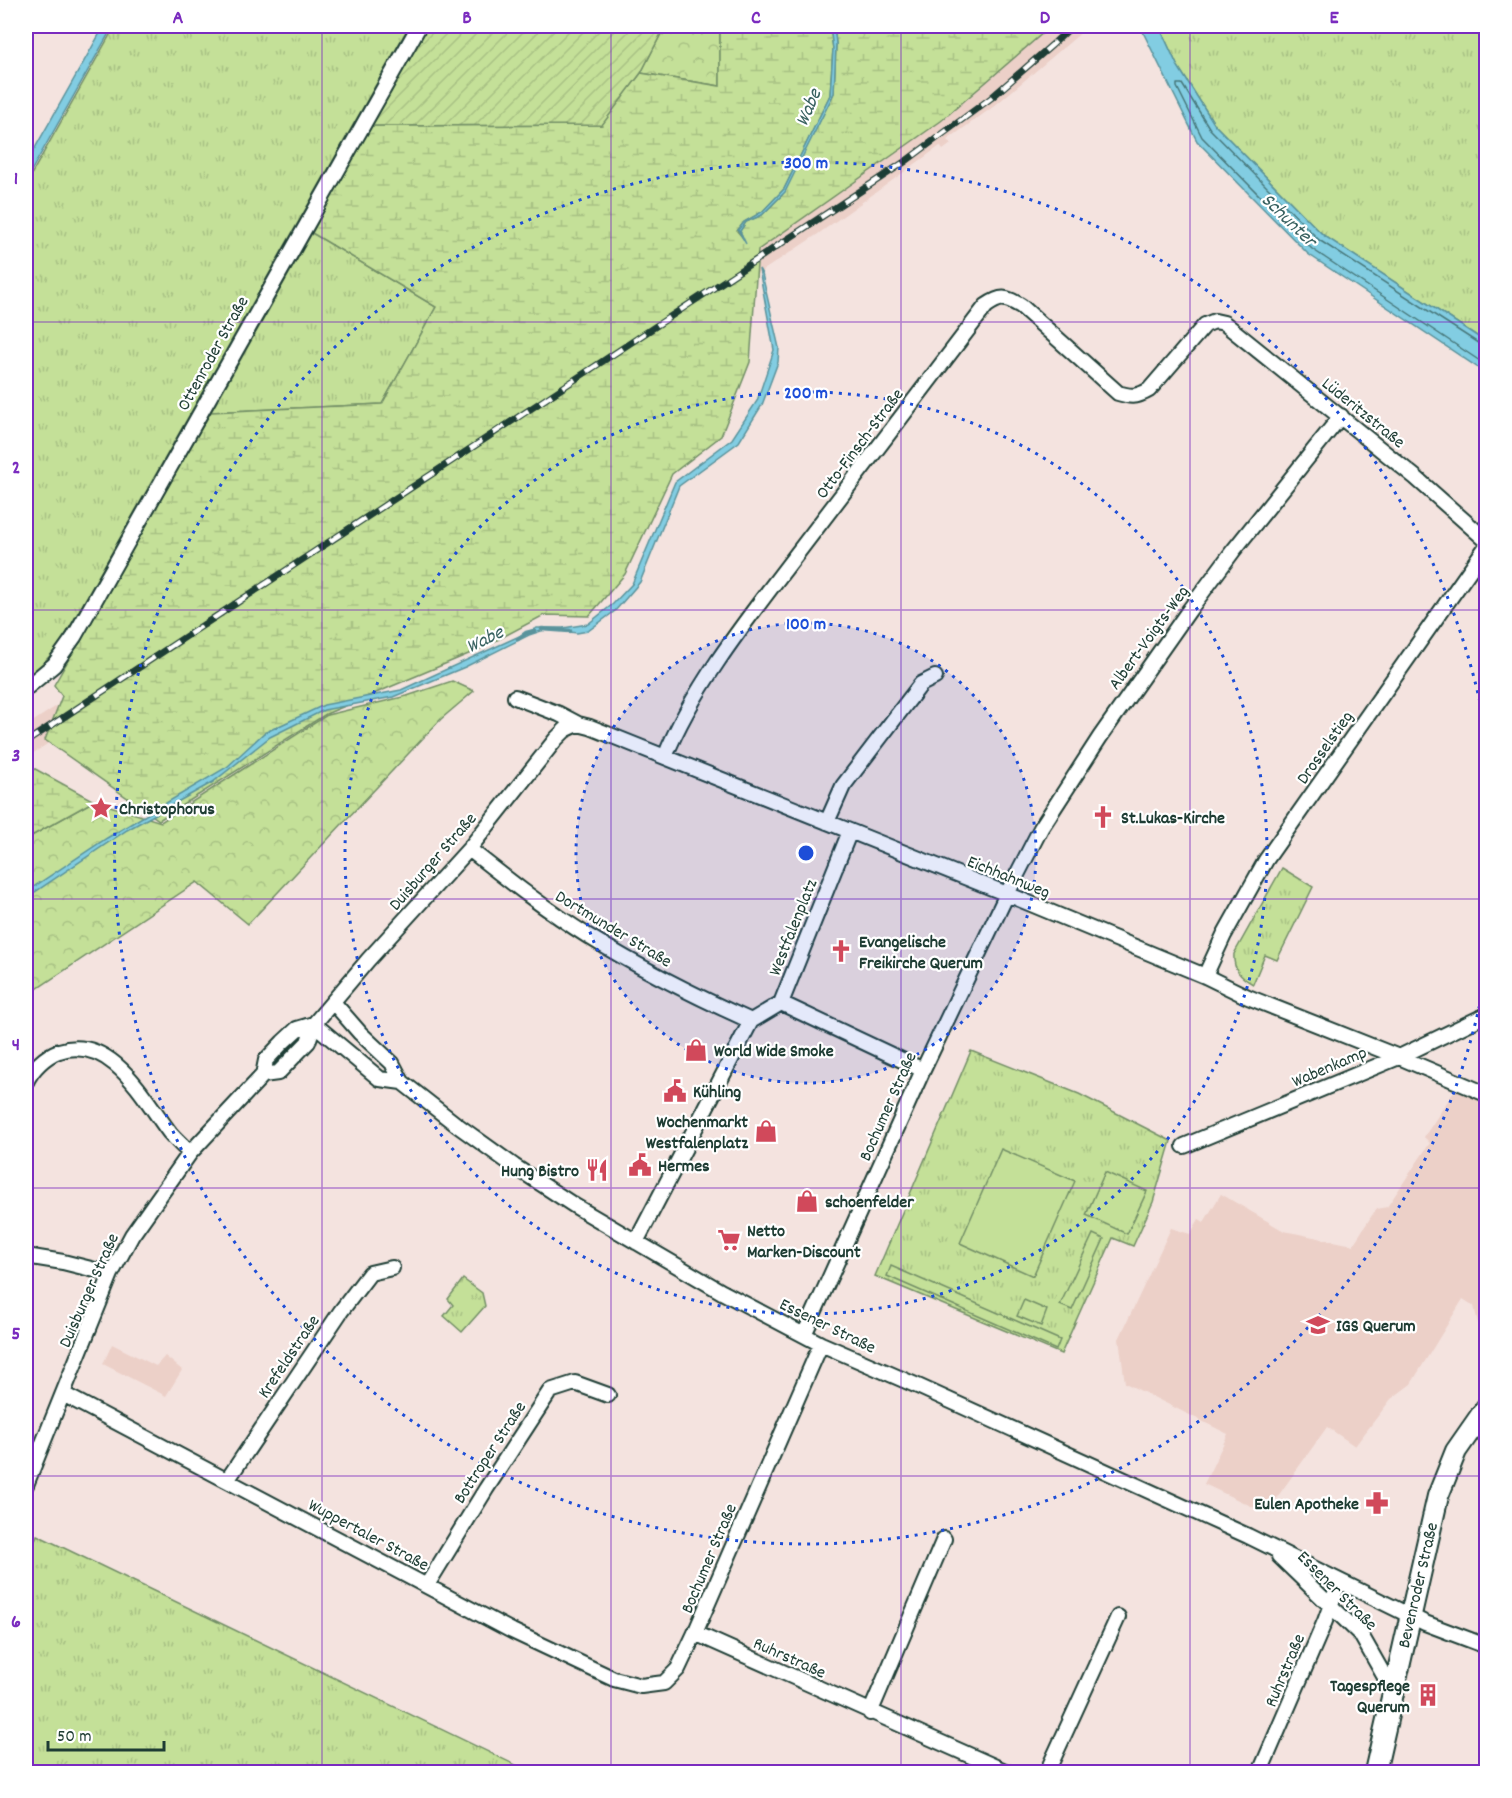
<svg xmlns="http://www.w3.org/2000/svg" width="1512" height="1798" font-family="Dekko,sans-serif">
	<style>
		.built { fill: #ecd0c8 }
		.grass { fill: url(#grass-tufts); stroke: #728e66; stroke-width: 1.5 }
		.forest { fill: url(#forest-crowns); stroke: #728e66; stroke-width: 1.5 }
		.wetland { fill: url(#wetland-marsh); stroke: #728e66; stroke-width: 1.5 }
		.garden { fill: url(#garden-furrows); stroke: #728e66; stroke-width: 1.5 }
		.pitch { fill: #c4e098; stroke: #728e66; stroke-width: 1.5 }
		.water { fill: #82cde2; stroke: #5a939c; stroke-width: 1.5 }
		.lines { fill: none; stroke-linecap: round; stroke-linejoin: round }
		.shore { stroke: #47777a; stroke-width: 1.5 }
		.stream { stroke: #5a939c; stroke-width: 4.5 }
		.street-casing { stroke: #1f3d34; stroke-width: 18 }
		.secondary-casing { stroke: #1f3d34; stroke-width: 24 }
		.street { stroke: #fff; stroke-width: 14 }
		.secondary { stroke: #fff; stroke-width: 20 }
		.rail-casing { stroke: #1f3d34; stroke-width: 7 }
		.rail { stroke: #fff; stroke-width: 4.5; stroke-dasharray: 14; stroke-linecap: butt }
		.grid { fill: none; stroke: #7b2cbf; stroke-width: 1.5; stroke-opacity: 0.55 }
		.ring { fill: none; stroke: #1d4ed8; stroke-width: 3; stroke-dasharray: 3 6 }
		.labels { text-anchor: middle; stroke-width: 4.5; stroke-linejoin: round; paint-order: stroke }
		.street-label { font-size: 18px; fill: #1f3d34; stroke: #fff }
		.poi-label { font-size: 18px; font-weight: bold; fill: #1f3d34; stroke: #fff; text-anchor: start }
		.water-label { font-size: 20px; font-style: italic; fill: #386160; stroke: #fff }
		.centre { fill: #1d4ed8; stroke: #fff; stroke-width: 3 }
		.ring-label { font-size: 18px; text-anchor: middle; font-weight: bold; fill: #1d4ed8; stroke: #fff; stroke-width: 4.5; stroke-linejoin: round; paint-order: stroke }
		.neatline { fill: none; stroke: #7b2cbf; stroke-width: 2 }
		.grid-label { font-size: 20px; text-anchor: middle; font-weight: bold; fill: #7b2cbf }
	</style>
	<defs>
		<pattern id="grass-tufts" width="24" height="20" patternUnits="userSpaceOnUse" patternTransform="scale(1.5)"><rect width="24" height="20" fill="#c4e098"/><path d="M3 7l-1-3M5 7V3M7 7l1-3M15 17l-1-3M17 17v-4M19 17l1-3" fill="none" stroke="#a8c184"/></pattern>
		<pattern id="forest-crowns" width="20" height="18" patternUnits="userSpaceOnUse" patternTransform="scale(1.5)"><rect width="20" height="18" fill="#c4e098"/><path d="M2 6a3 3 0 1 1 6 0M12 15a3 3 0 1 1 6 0" fill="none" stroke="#a8c184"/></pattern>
		<pattern id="wetland-marsh" width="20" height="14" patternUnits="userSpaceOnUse" patternTransform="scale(1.5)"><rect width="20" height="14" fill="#c4e098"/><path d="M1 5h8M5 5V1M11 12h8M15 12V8" fill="none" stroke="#a8c184"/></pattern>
		<pattern id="garden-furrows" width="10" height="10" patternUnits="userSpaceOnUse" patternTransform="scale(1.5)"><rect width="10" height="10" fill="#c4e098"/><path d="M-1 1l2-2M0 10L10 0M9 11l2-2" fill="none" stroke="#a8c184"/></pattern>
	</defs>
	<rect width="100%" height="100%" fill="#f4e3df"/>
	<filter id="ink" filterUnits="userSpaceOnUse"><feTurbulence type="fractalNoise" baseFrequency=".0167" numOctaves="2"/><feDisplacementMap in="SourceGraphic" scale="12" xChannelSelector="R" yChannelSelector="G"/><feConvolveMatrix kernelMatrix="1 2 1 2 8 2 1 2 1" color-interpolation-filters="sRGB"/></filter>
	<g filter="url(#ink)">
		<path class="built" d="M1051,26H1089L993,107L947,140L951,144L943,150L940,146L818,234L26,758V726L421,467L941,121Z
			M1455,1090L1486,1103V1328L1478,1323L1474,1306L1463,1299L1411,1384L1391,1399L1355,1446L1327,1427L1266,1513L1204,1484L1228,1434L1125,1383L1119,1339L1171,1228L1190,1234L1199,1219L1204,1222L1221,1194L1284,1231L1353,1245L1376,1209L1387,1207L1430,1143L1424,1137Z
			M112,1344L156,1366L165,1356L182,1370L166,1396L103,1364Z"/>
		<path class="grass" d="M115,26H409L59,646L45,661L26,678V184Z
			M1159,26H1486V342L1323,235L1215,125L1177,65Z
			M312,233L436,307L382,404L211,412Z
			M1282,868L1313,887L1277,960L1265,955L1253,984C1240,977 1233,970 1234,954Z
			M971,1051L1079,1094L1171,1141L1153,1202L1133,1246L1113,1238L1061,1354L875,1276Z
			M463,1279L482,1293L485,1306L462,1332L444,1316L453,1305L448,1299Z
			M37,1535L530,1772H26V1563Z"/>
		<path class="forest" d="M665,26H720V86L641,73Z
			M452,681L474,691L441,719L248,924L197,882L26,996V839L94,801L161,822L327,715L407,696Z"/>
		<path class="wetland" d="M720,26H830L833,49L830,95L784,189L762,212L744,222L737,231L743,238L740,231L746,222L762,215L782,195L834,93L836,44L834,26H1051L941,121L758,250L750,362L721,436L672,474L625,574L589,616L544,615L478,650L326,714L159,820L45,740L62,696L54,685L211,412L382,404L436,307L312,233L370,126L601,125L641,73L720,86Z
			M26,764L94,801L26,839Z"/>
		<path class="garden" d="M428,26H665L641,73L602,125L370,126Z"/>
		<path class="pitch" d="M1001,1149L1075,1181L1033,1276L960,1243Z
			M1105,1172L1147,1191L1127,1234L1086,1215Z
			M1093,1234L1104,1239L1072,1310L1060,1305Z
			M891,1266L1060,1340L1056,1350L887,1276Z
			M1024,1300L1047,1310L1041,1326L1017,1316Z"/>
		<path class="water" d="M104,26H113L26,180V164Z
			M830,26H834L836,44L834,93L785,192L762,215L746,222L740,231L746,244L738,230L744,222L762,212L784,189L830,95L833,49Z
			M1140,26H1159L1177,65L1215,125L1323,235L1486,342V373L1308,254L1197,141Z
			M759,269L762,274L779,348L778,362L762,405L739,442L679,486L640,582L615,611L588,631L577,633L547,629L529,635L465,667L393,697L324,710L270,737L213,782L127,830L26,898V892L107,838L227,767L264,733L324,705L401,690L537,628H563L588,624L613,604L632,584L675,482L732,439L757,401L774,350Z"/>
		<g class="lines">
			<path class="shore" d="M1486,346L1481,345L1319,240L1210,129L1182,84H1177V87L1202,137L1312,249L1486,365"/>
			<path class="stream" d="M542,629L570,631
				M518,639L526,633L534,631"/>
			<g class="street-casing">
				<path id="street" d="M26,688L54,665L74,637L419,26
					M515,697L559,714L578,724L590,727L1007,894L1205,976L1248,997L1399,1057L1486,1094
					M665,757C692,688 751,614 796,555C859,472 923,389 986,306C1002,295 1005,297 1021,306L1118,393C1131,397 1137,397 1149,390L1205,325L1215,321L1224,323L1415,477L1486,540
					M827,822L843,786L921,684L935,677
					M469,849C507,879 546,910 588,936C640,968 695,996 751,1021
					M1205,976L1224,935L1266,860L1486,547
					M333,1002L360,1033L392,1063L402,1082L457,1125L514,1166L575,1206L722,1292L821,1344L920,1387L1248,1536L1425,1623L1486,1646
					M781,1003L923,1070
					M314,1024L380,1079L402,1082
					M263,1075L278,1073L308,1042L314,1024L368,960L469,849L556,739L565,730L578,724
					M26,1082C32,1069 45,1056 59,1051C112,1034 144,1099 170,1133C176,1140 183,1146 190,1153
					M1184,1146L1399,1057L1486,1015
					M636,1242L751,1021L781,1003L850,831
					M26,1256L63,1262L111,1274
					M804,1335L923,1070L1007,894L1041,828L1100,737L1190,609L1233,551L1341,416
					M63,1394L512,1631L614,1679L641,1686L664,1683L678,1669L695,1633L821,1344
					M228,1479L341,1311L370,1273L392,1268
					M26,1485L111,1274L132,1235L190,1153L263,1075L266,1060L283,1042L297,1029L314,1024
					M1279,1556L1361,1635L1386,1679L1392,1695
					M427,1585L486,1489L550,1391L575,1383L608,1395
					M695,1633L1007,1772
					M870,1713L944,1539
					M1047,1772L1118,1617
					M1260,1772L1325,1621L1339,1582"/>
			</g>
			<g class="secondary-casing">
				<path id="secondary" d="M1375,1772L1438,1496L1456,1451L1486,1408"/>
			</g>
			<use href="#street" class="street"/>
			<use href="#secondary" class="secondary"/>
			<g class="rail-casing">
				<path id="rail" d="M26,742L906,161L991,98L1052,45L1072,26"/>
			</g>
			<use href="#rail" class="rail"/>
		</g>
	</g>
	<path class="grid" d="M322,26V1772M611,26V1772M901,26V1772M1190,26V1772M26,322H1486M26,610H1486M26,899H1486M26,1188H1486M26,1476H1486"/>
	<circle cx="806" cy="853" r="230" fill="#1d4ed8" fill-opacity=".12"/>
	<g class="ring">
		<circle cx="806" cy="853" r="230"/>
		<circle cx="806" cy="853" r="461"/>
		<path d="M1485 979A691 691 0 1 1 1485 727"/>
	</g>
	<defs>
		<g id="sight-bare" transform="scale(1.8)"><path d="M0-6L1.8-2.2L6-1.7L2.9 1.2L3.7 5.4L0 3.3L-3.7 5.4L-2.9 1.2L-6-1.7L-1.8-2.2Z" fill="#d1495b" stroke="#fff" stroke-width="2.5" paint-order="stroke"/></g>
		<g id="church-bare" transform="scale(1.8)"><path d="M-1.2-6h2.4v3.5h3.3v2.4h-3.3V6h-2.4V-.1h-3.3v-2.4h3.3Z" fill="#d1495b" stroke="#fff" stroke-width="2.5" paint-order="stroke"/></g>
		<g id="shop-bare" transform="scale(1.8)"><path d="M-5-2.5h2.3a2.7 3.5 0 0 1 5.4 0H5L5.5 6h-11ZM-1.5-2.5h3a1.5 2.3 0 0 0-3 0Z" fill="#d1495b" stroke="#fff" stroke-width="2.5" paint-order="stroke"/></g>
		<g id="civic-bare" transform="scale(1.8)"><path d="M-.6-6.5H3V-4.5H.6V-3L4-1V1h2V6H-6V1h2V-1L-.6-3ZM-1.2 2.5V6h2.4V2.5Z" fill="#d1495b" stroke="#fff" stroke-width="2.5" paint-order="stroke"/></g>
		<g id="restaurant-bare" transform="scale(1.8)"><path d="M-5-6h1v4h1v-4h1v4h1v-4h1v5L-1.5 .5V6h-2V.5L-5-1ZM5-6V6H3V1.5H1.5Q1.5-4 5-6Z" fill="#d1495b" stroke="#fff" stroke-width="2.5" paint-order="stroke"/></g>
		<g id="supermarket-bare" transform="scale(1.8)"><path d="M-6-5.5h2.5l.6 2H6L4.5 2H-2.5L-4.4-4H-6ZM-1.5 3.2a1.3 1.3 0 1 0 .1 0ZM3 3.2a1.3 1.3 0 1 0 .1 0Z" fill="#d1495b" stroke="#fff" stroke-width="2.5" paint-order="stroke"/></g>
		<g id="school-bare" transform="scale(1.8)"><path d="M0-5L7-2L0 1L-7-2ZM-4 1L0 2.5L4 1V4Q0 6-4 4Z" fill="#d1495b" stroke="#fff" stroke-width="2.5" paint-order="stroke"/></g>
		<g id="pharmacy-bare" transform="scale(1.8)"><path d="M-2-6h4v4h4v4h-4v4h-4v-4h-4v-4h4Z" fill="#d1495b" stroke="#fff" stroke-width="2.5" paint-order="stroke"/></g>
		<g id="building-bare" transform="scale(1.8)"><path d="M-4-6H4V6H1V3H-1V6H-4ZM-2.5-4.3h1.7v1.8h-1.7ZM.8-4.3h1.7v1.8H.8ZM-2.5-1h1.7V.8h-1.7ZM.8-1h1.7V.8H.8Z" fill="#d1495b" stroke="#fff" stroke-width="2.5" paint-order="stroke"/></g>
	</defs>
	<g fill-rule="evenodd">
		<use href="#sight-bare" x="101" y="808"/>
		<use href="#church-bare" x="1103" y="817"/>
		<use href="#church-bare" x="841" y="951"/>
		<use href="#shop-bare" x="696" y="1050"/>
		<use href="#civic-bare" x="675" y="1091"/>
		<use href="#shop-bare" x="766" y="1131"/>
		<use href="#civic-bare" x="640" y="1165"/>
		<use href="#restaurant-bare" x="597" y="1170"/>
		<use href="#shop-bare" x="807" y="1201"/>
		<use href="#supermarket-bare" x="729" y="1240"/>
		<use href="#school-bare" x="1318" y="1325"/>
		<use href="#pharmacy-bare" x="1377" y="1503"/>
		<use href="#building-bare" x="1428" y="1695"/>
	</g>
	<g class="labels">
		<g class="street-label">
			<text transform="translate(212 353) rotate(-61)" y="6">Ottenroder Straße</text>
			<text transform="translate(1364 412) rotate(39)" y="6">Lüderitzstraße</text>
			<text transform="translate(859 443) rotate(-53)" y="6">Otto-Finsch-Straße</text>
			<text transform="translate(1148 637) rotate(-54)" y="6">Albert-Voigts-Weg</text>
			<text transform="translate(1324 747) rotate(-55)" y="6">Drosselstieg</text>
			<text transform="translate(432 861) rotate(-49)" y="6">Duisburger Straße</text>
			<text transform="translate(1009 876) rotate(22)" y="6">Eichhahnweg</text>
			<text transform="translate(792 927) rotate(-68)" y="6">Westfalenplatz</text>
			<text transform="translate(614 928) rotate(31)" y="6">Dortmunder Straße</text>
			<text transform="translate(1329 1066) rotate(-23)" y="6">Wabenkamp</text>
			<text transform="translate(887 1106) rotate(-66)" y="6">Bochumer Straße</text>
			<text transform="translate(88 1290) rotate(-66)" y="6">Duisburger Straße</text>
			<text transform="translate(828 1325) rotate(26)" y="6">Essener Straße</text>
			<text transform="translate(288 1356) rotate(-56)" y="6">Krefeldstraße</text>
			<text transform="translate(489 1452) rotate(-57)" y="6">Bottroper Straße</text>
			<text transform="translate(369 1534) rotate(28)" y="6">Wuppertaler Straße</text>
			<text transform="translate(708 1558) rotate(-67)" y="6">Bochumer Straße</text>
			<text transform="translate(1417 1585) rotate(-77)" y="6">Bevenroder Straße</text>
			<text transform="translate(1338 1590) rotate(45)" y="6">Essener Straße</text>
			<text transform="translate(790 1657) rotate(24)" y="6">Ruhrstraße</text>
			<text transform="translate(1284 1670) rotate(-67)" y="6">Ruhrstraße</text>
		</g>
		<g class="poi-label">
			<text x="119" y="814">Christophorus</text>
			<text x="1121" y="823">St.Lukas-Kirche</text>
			<text x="859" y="947">Evangelische<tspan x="859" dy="21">Freikirche Querum</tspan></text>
			<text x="714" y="1056">World Wide Smoke</text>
			<text x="693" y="1097">Kühling</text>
			<text x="748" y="1127" text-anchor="end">Wochenmarkt<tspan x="748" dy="21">Westfalenplatz</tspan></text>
			<text x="658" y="1171">Hermes</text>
			<text x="579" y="1176" text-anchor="end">Hung Bistro</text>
			<text x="825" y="1207">schoenfelder</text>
			<text x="747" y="1236">Netto<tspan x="747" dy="21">Marken-Discount</tspan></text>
			<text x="1336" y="1331">IGS Querum</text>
			<text x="1359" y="1509" text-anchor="end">Eulen Apotheke</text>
			<text x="1410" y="1691" text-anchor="end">Tagespflege<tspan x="1410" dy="21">Querum</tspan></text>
		</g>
		<g class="water-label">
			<text transform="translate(807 107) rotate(-67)" y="7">Wabe</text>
			<text transform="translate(1290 219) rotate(44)" y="7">Schunter</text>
			<text transform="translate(484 638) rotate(-26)" y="7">Wabe</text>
		</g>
	</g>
	<circle cx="806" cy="853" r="9" class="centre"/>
	<g class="ring-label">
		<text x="806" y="168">300 m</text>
		<text x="806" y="398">200 m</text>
		<text x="806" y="629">100 m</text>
	</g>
	<rect width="1512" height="1798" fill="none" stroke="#fff" stroke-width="66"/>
	<path d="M48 1741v9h116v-9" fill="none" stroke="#1f3d34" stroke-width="3"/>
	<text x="57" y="1741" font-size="18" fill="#1f3d34" stroke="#ffffff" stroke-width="4.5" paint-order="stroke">50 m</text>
	<rect x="33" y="33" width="1446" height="1732" class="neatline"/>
	<g class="grid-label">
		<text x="178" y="23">A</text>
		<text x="467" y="23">B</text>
		<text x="756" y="23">C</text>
		<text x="1045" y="23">D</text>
		<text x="1334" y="23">E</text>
		<text x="16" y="184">1</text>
		<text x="16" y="473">2</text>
		<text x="16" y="761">3</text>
		<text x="16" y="1050">4</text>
		<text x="16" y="1339">5</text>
		<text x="16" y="1627">6</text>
	</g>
</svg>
